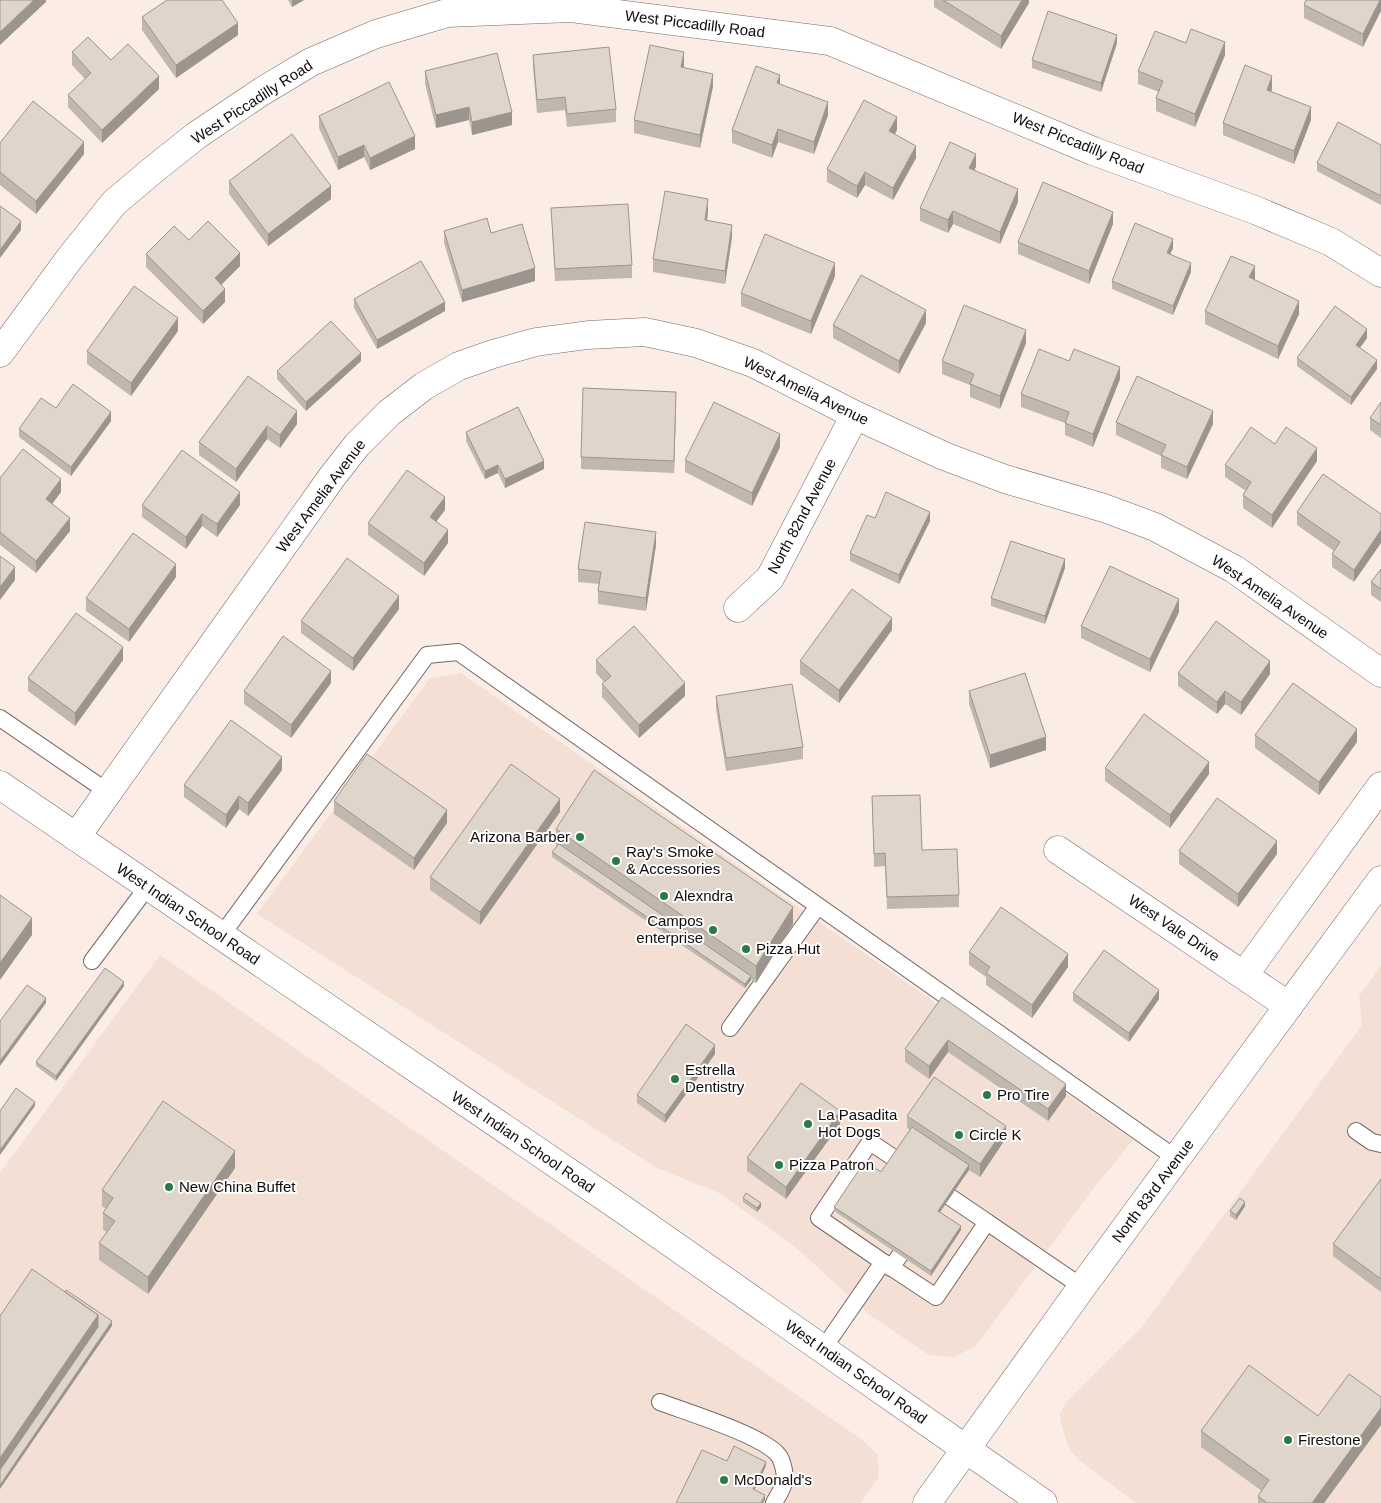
<svg xmlns="http://www.w3.org/2000/svg" width="1381" height="1503" font-family="Helvetica,sans-serif">
	<style>
		.built { fill: #f3dfd4 }
		.lines { fill: none; stroke-linecap: round; stroke-linejoin: round }
		.lane-casing { stroke: #756963; stroke-width: 18 }
		.street-casing { stroke: #756963; stroke-width: 29 }
		.secondary-casing { stroke: #756963; stroke-width: 29 }
		.lane { stroke: #fff; stroke-width: 16 }
		.street { stroke: #fff; stroke-width: 28 }
		.secondary { stroke: #fff; stroke-width: 28 }
		.wall { fill: #c0b7af }
		.shaded-wall { fill: #9c958e }
		.building { fill: #dfd5cb; stroke: #9c958e }
		.poi-dot { fill: #2c7948; stroke: #fdfdfd; stroke-width: 2 }
		.labels { text-anchor: middle; stroke-width: 4; stroke-linejoin: round; paint-order: stroke }
		.street-label { font-size: 15px; fill: #0f0b09; stroke: #fdfdfd }
		.poi-label { font-size: 15px; fill: #0f0b09; stroke: #fdfdfd; text-anchor: start }
	</style>
	<rect width="100%" height="100%" fill="#fbede6"/>
	<path class="built" d="M461,673L1133,1140L1090,1193L975,1347L953,1357L929,1355L870,1315L794,1246L719,1193L657,1168L257,914L430,678Z
		M160,955L861,1439L877,1454L879,1467L878,1478L861,1503H0V1173Z
		M1381,966V1503H1136L1079,1460L1069,1449L1061,1423L1060,1413L1066,1402L1142,1327L1362,1025L1359,996Z"/>
	<g class="lines">
		<g class="lane-casing">
			<path id="lane" d="M0,718L108,792
				M221,936L427,655L458,652L1177,1159
				M92,961L148,886
				M730,1028L818,906
				M1356,1131L1372,1142L1381,1144
				M950,1197L987,1222
				M883,1262L819,1218L870,1142L894,1158
				M891,1268L900,1255
				M823,1349L883,1262L936,1297L987,1222L1082,1287
				M660,1402C686,1412 765,1436 779,1456C783,1462 786,1476 784,1482C783,1489 777,1497 774,1503"/>
		</g>
		<g class="street-casing">
			<path id="street" d="M0,353L70,258L114,203L153,170L197,135L261,92L311,62L376,34L447,13L571,8L830,41L1093,151L1255,210L1331,242L1381,273
				M738,608L770,578L855,415
				M76,837L332,477L357,445L389,413L424,386L459,366L493,354L536,342L588,335L645,332L696,343L753,363L855,415L944,456L1005,479L1104,508L1155,527L1234,569L1381,673
				M1058,850L1289,1006
				M1244,975L1381,786"/>
		</g>
		<g class="secondary-casing">
			<path id="secondary" d="M0,785L621,1208L1043,1503
				M927,1503L1082,1287L1381,880"/>
		</g>
		<use href="#lane" class="lane"/>
		<use href="#street" class="street"/>
		<use href="#secondary" class="secondary"/>
	</g>
	<path class="wall" d="M288,0H304L292,7Z
		M934,0H1029V3L1001,49L934,7Z
		M1381,0L1363,47L1304,18V5Z
		M142,17L238,35L176,78L142,30Z
		M1117,43L1101,92L1032,68V60Z
		M1186,43L1225,55L1195,127L1156,111V98L1159,92L1138,84V71Z
		M72,52L111,60L159,89L102,143L68,107V95L85,79L72,65Z
		M533,55L616,109V122L567,127L565,110L537,113L533,67Z
		M684,65V67L713,86L700,148L634,133V120Z
		M425,71L512,125L472,135L469,120L436,128L425,84Z
		M780,84L828,115L814,154L778,142L772,158L732,143V130Z
		M1272,89L1271,91L1311,120L1294,164L1223,135V123Z
		M319,116L415,149L370,170L364,157L338,170L319,128Z
		M897,130L895,134L916,158L893,200L865,185L857,198L827,182V169Z
		M0,143L84,154L36,214L0,185Z
		M1381,145V205L1317,171V163Z
		M976,167L974,170L1018,202L1000,244L953,224L948,233L920,221V208Z
		M229,181L331,199L268,246L229,194Z
		M551,208L632,265V278L555,281Z
		M708,212L707,221L732,237L725,284L653,272V259Z
		M1113,224L1089,284L1018,254V242Z
		M444,231L491,233L535,281L462,302L444,243Z
		M189,240L240,266L221,285L225,302L203,324L146,267V254Z
		M1173,248L1170,254L1191,272L1173,315L1112,289V281Z
		M835,276L811,334L741,306V293Z
		M1254,280L1299,314L1278,359L1205,324V311Z
		M354,299L445,311L377,349L354,308Z
		M926,323L899,374L833,338V325Z
		M178,331L131,396L87,364V351Z
		M1367,338L1360,348L1377,369L1351,405L1297,366V358Z
		M1026,343L1000,409L970,397V385L942,374V361Z
		M361,361L306,411L277,379V371Z
		M248,376L297,424L280,448L267,439L236,482L199,455V442Z
		M1120,379L1093,447L1065,435V423L1021,407V394Z
		M1381,402V438L1370,430V418Z
		M676,405L674,473L581,469V457Z
		M56,408L111,421L71,476L19,437V429Z
		M1116,422L1213,424L1187,479L1161,468V456L1116,435Z
		M466,432L544,469L505,488L498,473L485,479L466,441Z
		M1275,444L1317,461L1272,528L1243,508V495L1246,491L1225,477V465Z
		M780,447L752,506L685,472V460Z
		M0,478L61,492L52,504L70,531L36,573L0,545Z
		M142,505H240L217,537L202,526L186,549L142,517Z
		M445,510L436,521L448,543L424,576L368,535V523Z
		M1297,512L1381,514L1354,582L1332,567V554L1334,551L1297,525Z
		M875,518L930,521L899,584L850,561V553Z
		M656,545L646,611L598,604V591L599,584L578,582V569Z
		M1065,568L1045,624L991,606V598Z
		M1381,569V602L1371,595V582Z
		M176,577L129,642L86,611V598Z
		M399,609L353,671L301,633V621Z
		M1179,612L1150,672L1081,638V626Z
		M892,630L839,703L800,674V661Z
		M123,660L75,726L28,691V678Z
		M596,660L685,696L639,738L602,697V684L604,682L596,673Z
		M1178,673L1270,674L1241,715L1225,704L1217,714L1178,686Z
		M331,683L291,738L244,704V691Z
		M969,691L1046,750L990,768L969,704Z
		M716,696L803,747V759L726,771L716,709Z
		M1255,735L1357,742L1319,795L1255,748Z
		M1105,768L1209,774L1170,828L1105,781Z
		M282,770L248,816L239,809L226,828L184,797V785Z
		M872,796L959,895V907L887,909L885,866L874,867Z
		M334,801L447,823L414,870L334,814Z
		M560,812L480,925L430,890V877Z
		M556,829L793,924L756,983L751,979L745,988L552,857V852L557,847L556,846Z
		M1179,851L1277,854L1238,907L1179,864Z
		M969,952L1068,967L1032,1018L986,985V977L969,965Z
		M124,986L56,1081L36,1066V1062Z
		M1073,993L1159,999L1129,1042L1073,1001Z
		M942,997L1066,1096L1048,1121L948,1052L929,1079L905,1062V1049Z
		M715,1054L665,1123L637,1103V1095Z
		M907,1116L1006,1138L980,1177L969,1170L940,1212L961,1230L931,1276L834,1211V1207L881,1172L910,1130L907,1128Z
		M840,1124L786,1199L747,1171V1158Z
		M235,1168L148,1294L99,1260V1243L107,1232L103,1230V1213L106,1209L102,1206V1190Z
		M1381,1179V1292L1333,1256V1244Z
		M743,1198L761,1207L757,1212L743,1202Z
		M1245,1206L1236,1220L1230,1216V1211Z
		M1381,1397V1425L1324,1503H1258V1496L1262,1491L1201,1447V1431L1318,1416Z"/>
	<path class="shaded-wall" d="M34,0H46V2L0,45V32Z
		M292,0H304L292,7Z
		M1022,0H1029V3L1001,49V36Z
		M1380,0H1381V11L1363,47V34Z
		M238,23V35L176,78V65Z
		M1117,35V43L1101,92V83Z
		M1225,42V55L1195,127V114Z
		M684,52V65L681,80V67Z
		M713,74V86L700,148V135Z
		M780,75V88L777,83Z
		M159,76V89L102,143V130Z
		M1272,76V89L1267,102V90Z
		M828,102V115L814,154V142Z
		M469,107V120L436,128V115Z
		M1311,107V120L1294,164V151Z
		M512,112V125L472,135V122Z
		M897,117V130L889,144V131Z
		M778,129V142L772,158V145Z
		M415,136V149L370,170V158Z
		M84,142V154L36,214V201Z
		M364,145V157L338,170V157Z
		M916,146V158L893,200V188Z
		M976,154V167L969,180V168Z
		M865,172V185L857,198V186Z
		M331,186V199L268,246V234Z
		M1018,189V202L1000,244V232Z
		M708,199V212L705,233V220Z
		M953,211V224L948,233V220Z
		M1113,212V224L1089,284V271Z
		M21,221V230L0,258V250Z
		M732,225V237L725,284V271Z
		M1173,239V248L1167,262V253Z
		M240,253V266L215,291V278Z
		M835,263V276L811,334V321Z
		M1191,263V272L1173,315V306Z
		M1255,266V279L1249,290V277Z
		M535,268V281L462,302V290Z
		M225,289V302L203,324V311Z
		M1299,301V314L1278,359V346Z
		M445,302V311L377,349V340Z
		M926,310V323L899,374V361Z
		M178,318V331L131,396V383Z
		M1367,329V338L1356,353V345Z
		M1026,330V343L1000,409V396Z
		M361,353V361L306,411V402Z
		M1377,360V369L1351,405V397Z
		M1120,367V379L1093,447V434Z
		M676,392V405L674,473V461Z
		M297,411V424L280,448V435Z
		M1213,411V424L1187,479V467Z
		M111,412V421L71,476V467Z
		M267,426V439L236,482V469Z
		M780,434V447L752,506V493Z
		M1317,448V461L1272,528V515Z
		M544,461V469L505,488V479Z
		M498,465V473L485,479V471Z
		M61,479V492L46,512V499Z
		M240,492V505L217,537V524Z
		M445,497V510L430,530V517Z
		M930,512V521L899,584V575Z
		M202,514V526L186,549V537Z
		M70,518V531L36,573V561Z
		M448,530V543L424,576V563Z
		M1381,530V543L1354,582V570Z
		M656,532V545L646,611V598Z
		M1065,559V568L1045,624V616Z
		M176,564V577L129,642V629Z
		M15,567V580L0,600V587Z
		M399,596V609L353,671V658Z
		M1179,599V612L1150,672V659Z
		M892,618V630L839,703V690Z
		M123,647V660L75,726V713Z
		M1270,661V674L1241,715V702Z
		M331,671V683L291,738V725Z
		M685,683V696L639,738V725Z
		M1225,691V704L1217,714V702Z
		M1357,729V742L1319,795V782Z
		M1046,737V750L990,768V755Z
		M282,757V770L248,816V803Z
		M1209,762V774L1170,828V815Z
		M239,796V809L226,828V815Z
		M560,799V812L480,925V912Z
		M447,810V823L414,870V858Z
		M1277,841V854L1238,907V894Z
		M793,907V924L756,983V966Z
		M32,918V935L0,980V963Z
		M1068,954V967L1032,1018V1005Z
		M751,976V980L745,988V984Z
		M124,982V986L56,1081V1076Z
		M1159,990V999L1129,1042V1033Z
		M46,998V1003L0,1066V1061Z
		M948,1040V1052L929,1079V1066Z
		M715,1045V1054L665,1123V1115Z
		M1066,1084V1096L1048,1121V1109Z
		M35,1102V1106L0,1155V1150Z
		M840,1111V1124L786,1199V1187Z
		M1006,1126V1138L980,1177V1164Z
		M235,1151V1168L148,1294V1277Z
		M969,1165V1170L938,1215V1211Z
		M1245,1202V1206L1236,1220V1215Z
		M761,1203V1207L757,1212V1208Z
		M961,1226V1230L931,1276V1271Z
		M98,1315V1331L0,1475V1458Z
		M112,1321V1326L0,1489V1485Z
		M1381,1408V1425L1324,1503H1312Z
		M766,1462V1466L753,1493V1489Z
		M765,1495V1500L763,1503H761Z"/>
	<path class="building" d="M0,0H34L0,32Z
		M167,0H222L238,23L176,65L142,17Z
		M943,0H1022L1001,36Z
		M1306,0H1380L1363,34L1304,5Z
		M1048,11L1117,35L1101,83L1032,60Z
		M1191,29L1225,42L1195,114L1156,98L1163,81L1138,71L1155,31L1186,43Z
		M88,37L111,60L128,44L159,76L102,130L68,95L91,73L72,52Z
		M650,45L684,52L681,67L713,74L700,135L634,120Z
		M609,47L616,109L567,114L565,97L537,100L533,55Z
		M497,53L512,112L472,122L469,107L436,115L425,71Z
		M1245,65L1272,76L1267,90L1311,107L1294,151L1223,123Z
		M756,66L780,75L777,83L828,102L814,142L778,129L772,145L732,130Z
		M389,82L415,136L370,158L364,145L338,157L319,116Z
		M864,100L897,117L889,131L916,146L893,188L865,172L857,186L827,169Z
		M33,101L84,142L36,201L0,172V143Z
		M1338,122L1381,145V196L1317,163Z
		M292,134L331,186L268,234L229,181Z
		M950,142L976,154L969,168L1018,189L1000,232L953,211L948,220L920,208Z
		M1043,182L1113,212L1089,271L1018,242Z
		M665,191L708,199L705,220L732,225L725,271L653,259Z
		M628,204L632,265L555,269L551,208Z
		M0,206L21,221L0,250Z
		M487,218L491,233L522,224L535,268L462,290L444,231Z
		M208,221L240,253L215,278L225,289L203,311L146,254L174,226L189,240Z
		M1135,223L1173,239L1167,253L1191,263L1173,306L1112,281Z
		M765,234L835,263L811,321L741,293Z
		M1231,256L1255,266L1249,277L1299,301L1278,346L1205,311Z
		M421,261L445,302L377,340L354,299Z
		M861,275L926,310L899,361L833,325Z
		M134,286L178,318L131,383L87,351Z
		M964,305L1026,330L1000,396L970,384L974,374L942,361Z
		M1335,306L1367,329L1356,345L1377,360L1351,397L1297,358Z
		M331,321L361,353L306,402L277,371Z
		M1039,349L1069,361L1074,349L1120,367L1093,434L1065,423L1069,412L1021,394Z
		M248,376L297,411L280,435L267,426L236,469L199,442Z
		M1137,376L1213,411L1187,467L1161,455L1166,445L1116,422Z
		M73,384L111,412L71,467L19,429L41,398L56,408Z
		M583,388L676,392L674,461L581,457Z
		M714,402L780,434L752,493L685,460Z
		M1381,402V425L1370,418Z
		M518,407L544,461L505,479L498,465L485,471L466,432Z
		M1251,427L1275,444L1286,427L1317,448L1272,515L1243,495L1251,482L1225,465Z
		M23,449L61,479L46,499L70,518L36,561L0,532V478Z
		M182,450L240,492L217,524L202,514L186,537L142,505Z
		M407,470L445,497L430,517L448,530L424,563L368,523Z
		M1323,474L1381,514V530L1354,570L1332,554L1340,542L1297,512Z
		M886,492L930,512L899,575L850,553L867,515L875,518Z
		M585,522L656,532L646,598L598,591L601,572L578,569Z
		M133,533L176,564L129,629L86,598Z
		M1011,541L1065,559L1045,616L991,598Z
		M0,556L15,567L0,587Z
		M347,558L399,596L353,658L301,621Z
		M1110,566L1179,599L1150,659L1081,626Z
		M1381,569V589L1371,582Z
		M852,589L892,618L839,690L800,661Z
		M76,613L123,647L75,713L28,678Z
		M1216,621L1270,661L1241,702L1225,691L1217,702L1178,673Z
		M634,626L685,683L639,725L602,684L611,676L596,660Z
		M283,636L331,671L291,725L244,691Z
		M1025,673L1046,737L990,755L969,691Z
		M1293,683L1357,729L1319,782L1255,735Z
		M792,684L803,747L726,758L716,696Z
		M1144,714L1209,762L1170,815L1105,768Z
		M231,720L282,757L248,803L239,796L226,815L184,785Z
		M367,754L447,810L414,858L334,801Z
		M511,764L560,799L480,912L430,877Z
		M594,770L793,907L756,966L556,829Z
		M920,795L922,850L957,849L959,895L887,897L885,853L874,854L872,796Z
		M1217,798L1277,841L1238,894L1179,851Z
		M559,844L751,976L745,984L552,852Z
		M0,895L32,918L0,963Z
		M1001,907L1068,954L1032,1005L986,973L990,967L969,952Z
		M1104,950L1159,990L1129,1033L1073,993Z
		M105,968L124,982L56,1076L36,1062Z
		M27,985L46,998L0,1061V1021Z
		M942,997L1066,1084L1048,1109L948,1040L929,1066L905,1049Z
		M686,1024L715,1045L665,1115L637,1095Z
		M934,1077L1006,1126L980,1164L907,1116Z
		M801,1083L840,1111L786,1187L747,1158Z
		M16,1088L35,1102L0,1150V1111Z
		M163,1101L235,1151L148,1277L99,1243L115,1221L103,1213L113,1198L102,1190Z
		M912,1127L969,1165L938,1211L961,1226L931,1271L834,1207L865,1161L881,1172Z
		M1381,1179V1279L1333,1244Z
		M746,1193L761,1203L757,1208L743,1198Z
		M1240,1198L1245,1202L1236,1215L1230,1211Z
		M32,1269L98,1315L0,1458V1316Z
		M66,1290L112,1321L0,1485V1470L98,1327V1315L65,1292Z
		M1249,1365L1318,1416L1349,1374L1381,1397V1408L1312,1503H1267L1258,1496L1269,1480L1201,1431Z
		M734,1446L766,1462L753,1489L765,1495L761,1503H676L702,1450L727,1461Z"/>
	<g class="poi-dot">
		<circle cx="580" cy="837" r="5"/>
		<circle cx="616" cy="861" r="5"/>
		<circle cx="664" cy="896" r="5"/>
		<circle cx="713" cy="930" r="5"/>
		<circle cx="746" cy="949" r="5"/>
		<circle cx="675" cy="1079" r="5"/>
		<circle cx="987" cy="1095" r="5"/>
		<circle cx="808" cy="1124" r="5"/>
		<circle cx="959" cy="1135" r="5"/>
		<circle cx="779" cy="1165" r="5"/>
		<circle cx="169" cy="1187" r="5"/>
		<circle cx="1288" cy="1440" r="5"/>
		<circle cx="724" cy="1480" r="5"/>
	</g>
	<g class="labels">
		<g class="street-label">
			<text transform="translate(695 24) rotate(7)" y="5">West Piccadilly Road</text>
			<text transform="translate(252 102) rotate(-33)" y="5">West Piccadilly Road</text>
			<text transform="translate(1078 143) rotate(22)" y="5">West Piccadilly Road</text>
			<text transform="translate(806 391) rotate(26)" y="5">West Amelia Avenue</text>
			<text transform="translate(321 496) rotate(-53)" y="5">West Amelia Avenue</text>
			<text transform="translate(802 516) rotate(-62)" y="5">North 82nd Avenue</text>
			<text transform="translate(1270 597) rotate(34)" y="5">West Amelia Avenue</text>
			<text transform="translate(188 914) rotate(34)" y="5">West Indian School Road</text>
			<text transform="translate(1174 928) rotate(34)" y="5">West Vale Drive</text>
			<text transform="translate(523 1142) rotate(34)" y="5">West Indian School Road</text>
			<text transform="translate(1153 1191) rotate(-53)" y="5">North 83rd Avenue</text>
			<text transform="translate(856 1372) rotate(35)" y="5">West Indian School Road</text>
		</g>
		<g class="poi-label">
			<text x="570" y="842" text-anchor="end">Arizona Barber</text>
			<text x="626" y="857">Ray's Smoke<tspan x="626" dy="17">&amp; Accessories</tspan></text>
			<text x="674" y="901">Alexndra</text>
			<text x="703" y="926" text-anchor="end">Campos<tspan x="703" dy="17">enterprise</tspan></text>
			<text x="756" y="954">Pizza Hut</text>
			<text x="685" y="1075">Estrella<tspan x="685" dy="17">Dentistry</tspan></text>
			<text x="997" y="1100">Pro Tire</text>
			<text x="818" y="1120">La Pasadita<tspan x="818" dy="17">Hot Dogs</tspan></text>
			<text x="969" y="1140">Circle K</text>
			<text x="789" y="1170">Pizza Patron</text>
			<text x="179" y="1192">New China Buffet</text>
			<text x="1298" y="1445">Firestone</text>
			<text x="734" y="1485">McDonald's</text>
		</g>
	</g>
</svg>
